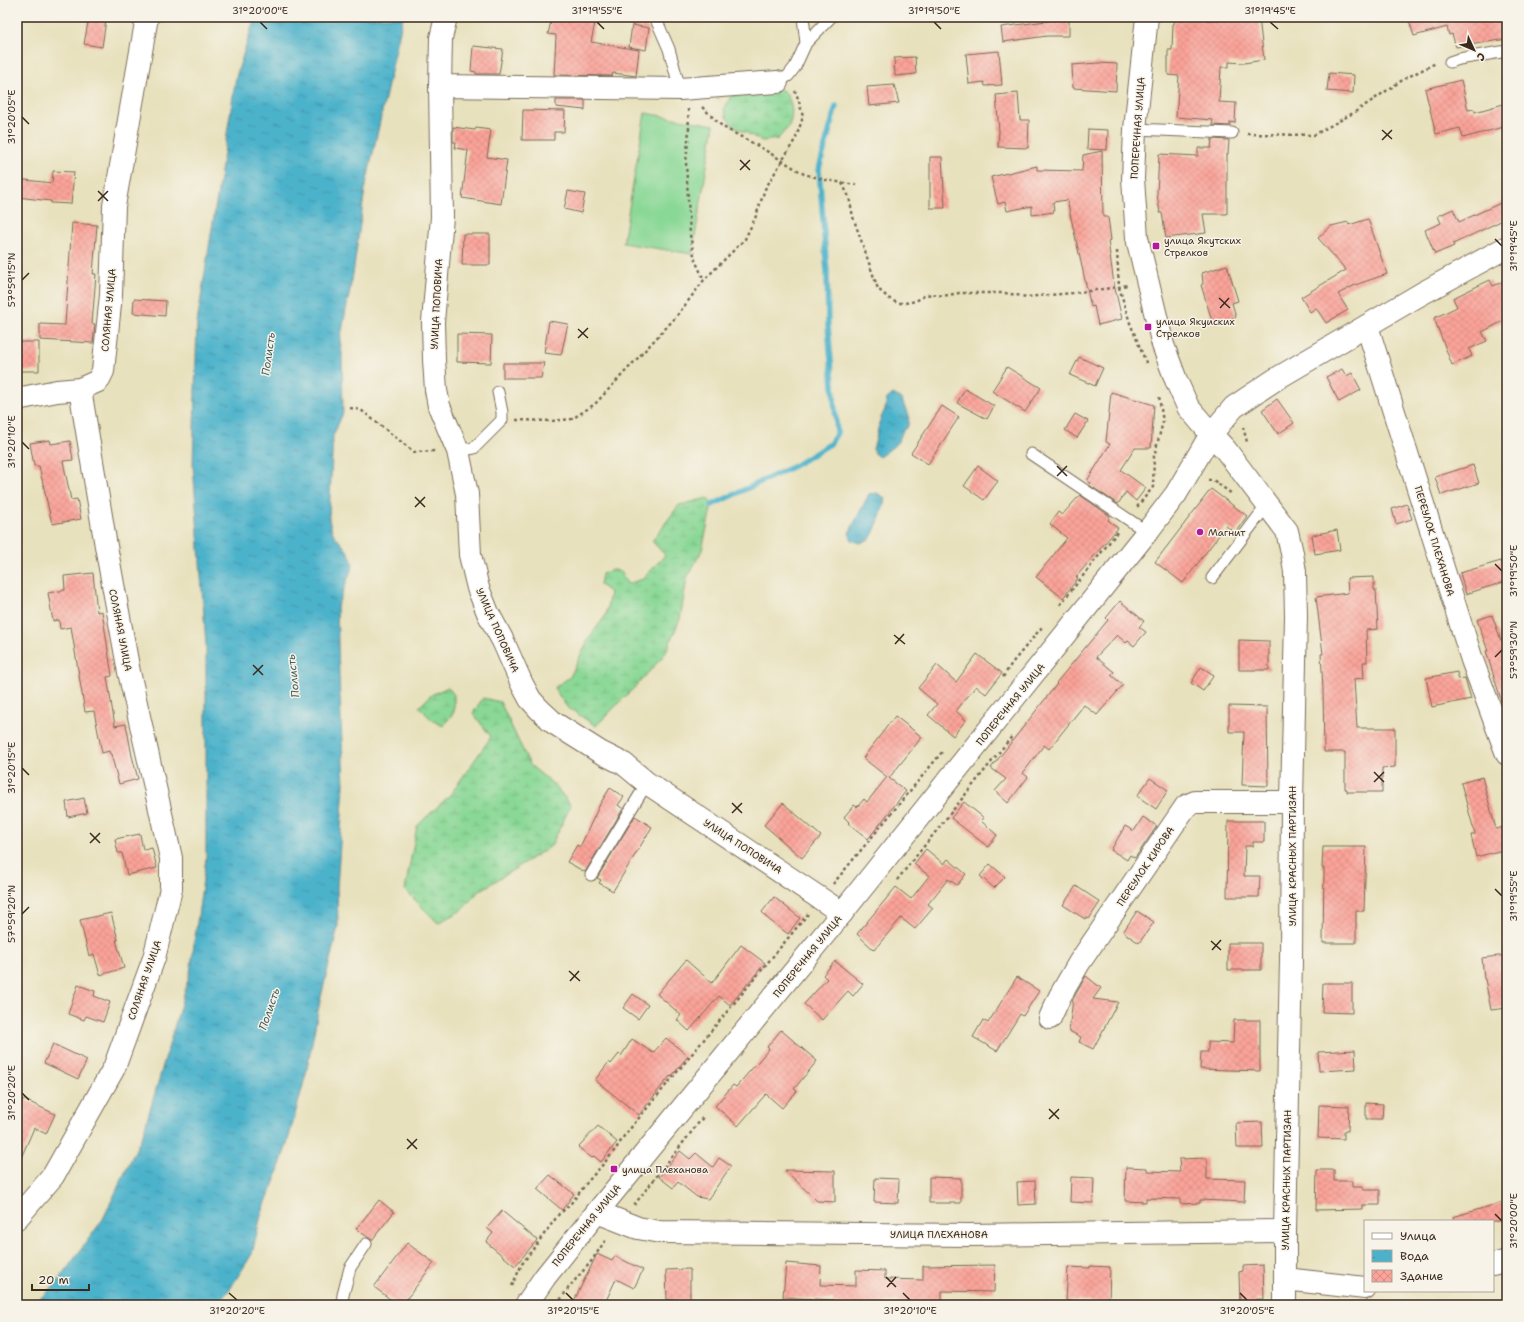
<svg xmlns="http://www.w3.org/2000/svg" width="1524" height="1322" font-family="'Shantell Sans',sans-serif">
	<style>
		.wetland { fill: url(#wetland-marsh); stroke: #62815a }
		.pitch { fill: #8ad896; stroke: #62815a }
		.water { fill: url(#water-ripples); stroke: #446e74 }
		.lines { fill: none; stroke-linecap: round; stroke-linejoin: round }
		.stream { stroke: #4cb2cb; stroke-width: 5.5 }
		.building { fill: url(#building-cross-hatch) }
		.service-casing { stroke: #786a56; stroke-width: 13 }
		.minor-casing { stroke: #786a56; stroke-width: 24 }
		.tertiary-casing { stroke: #786a56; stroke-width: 24 }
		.secondary-casing { stroke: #786a56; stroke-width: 24 }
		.path { stroke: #786a56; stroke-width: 2.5; stroke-dasharray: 3 3; stroke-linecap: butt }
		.service { stroke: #fff; stroke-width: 11 }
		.minor { stroke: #fff; stroke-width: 22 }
		.tertiary { stroke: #fff; stroke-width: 22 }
		.secondary { stroke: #fff; stroke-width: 22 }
		.ticks { fill: none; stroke: #3b2a1e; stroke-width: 1.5 }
		.poi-dot { fill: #b5179e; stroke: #f7f3e8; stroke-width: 1.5 }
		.labels { text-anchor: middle; stroke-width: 3; stroke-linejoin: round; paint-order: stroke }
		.street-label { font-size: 10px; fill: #3b2a1e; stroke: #f7f3e8 }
		.poi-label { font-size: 10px; fill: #3b2a1e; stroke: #f7f3e8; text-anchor: start }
		.water-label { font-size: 11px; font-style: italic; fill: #415a5b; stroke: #f7f3e8 }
		.neatline { fill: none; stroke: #3b2a1e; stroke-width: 1.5 }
		.ticks-label { font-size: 10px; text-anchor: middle; fill: #3b2a1e }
	</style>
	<defs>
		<pattern id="wetland-marsh" width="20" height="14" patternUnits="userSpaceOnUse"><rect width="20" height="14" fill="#8ad896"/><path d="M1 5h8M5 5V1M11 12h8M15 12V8" fill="none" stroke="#78ba81"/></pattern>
		<pattern id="water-ripples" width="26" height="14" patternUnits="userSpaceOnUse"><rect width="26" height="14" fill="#4cb2cb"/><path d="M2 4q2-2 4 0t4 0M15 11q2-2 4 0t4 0" fill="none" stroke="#4091a4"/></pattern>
		<pattern id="building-cross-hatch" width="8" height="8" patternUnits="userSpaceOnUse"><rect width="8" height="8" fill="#faa399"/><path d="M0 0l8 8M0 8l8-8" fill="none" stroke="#d78c83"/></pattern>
	</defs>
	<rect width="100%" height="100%" fill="#f7f3e8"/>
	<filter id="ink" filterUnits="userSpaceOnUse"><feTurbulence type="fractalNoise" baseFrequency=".025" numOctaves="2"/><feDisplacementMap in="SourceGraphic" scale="8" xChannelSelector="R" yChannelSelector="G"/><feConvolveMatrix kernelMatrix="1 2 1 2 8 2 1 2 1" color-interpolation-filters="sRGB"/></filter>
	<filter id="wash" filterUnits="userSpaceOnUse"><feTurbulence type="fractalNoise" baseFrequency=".012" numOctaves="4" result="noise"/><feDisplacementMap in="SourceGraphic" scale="16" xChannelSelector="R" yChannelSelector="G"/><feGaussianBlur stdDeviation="0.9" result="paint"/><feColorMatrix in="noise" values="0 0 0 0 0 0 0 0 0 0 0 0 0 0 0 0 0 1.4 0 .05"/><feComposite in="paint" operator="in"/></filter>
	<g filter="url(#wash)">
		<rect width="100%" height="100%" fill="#e8e1bd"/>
		<path class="wetland" d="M782,90C793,98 795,117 787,129C784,132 781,135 778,139L762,141L733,126L726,117L724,108L731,96L754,92Z
			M708,498L712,505L702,550L687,578L680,619L665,654L637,685L596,726L567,707L554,688L570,677L589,638L606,615L610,592L600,585L602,574L612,570L621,571L627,584L643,579L665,555L652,541L679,505Z
			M448,687L454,695V712L443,726L432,720L419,707L431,695Z
			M483,698L500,702L530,765L553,784L571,805L551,846L478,892L462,910L438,923L405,890L417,826L450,795L491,737L473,713Z"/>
		<path class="pitch" d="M645,113L714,125L692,254L623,243Z"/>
		<path class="water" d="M255,17H403L365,189L353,274L340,341L342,354L343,413L333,436L329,518C332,539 339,538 348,552C351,556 352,561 353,565L337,607L339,676L344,785L337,887L338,926L334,944L320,1001L306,1074L287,1144L276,1177L261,1215L252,1254L230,1289L216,1305H33L56,1284L103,1219L143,1134L190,973L206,858V645L193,465L197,323L236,77Z
			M893,394C907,401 901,404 909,415L908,426C900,433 903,432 899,440C895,446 885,453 879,457L875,454L873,449C876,440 877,433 879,424C881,414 887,411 886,400Z
			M877,493L885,498C884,509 876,529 870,539L860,543L852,540L849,533L869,494Z"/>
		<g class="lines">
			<path class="stream" d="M712,505L794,466L830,444L837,433L828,325L827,272L819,169L836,106"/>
		</g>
		<g id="blocks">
			<path class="building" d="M89,17L106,20L102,47L84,44Z
				M552,17H564L595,23L591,42L639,50L636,76L613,73L612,76L554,75L556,35L548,34Z
				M1175,17H1207V20L1259,18L1264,60L1244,63L1229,62V67H1221L1219,102L1236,103L1235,123L1230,122V126L1212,125L1213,120L1176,117L1179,76L1168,75V50H1172L1173,24H1174Z
				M1408,17H1507V39L1456,47L1452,34L1449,35L1447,27L1414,36Z
				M1069,18V36H1047L1003,42L1001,27Z
				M632,25L649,28L646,50L629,47Z
				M473,46L503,49L499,74H476V72L471,71Z
				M999,51L1002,85L985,86L984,82L969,84L966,54Z
				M915,57L916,74L895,76L894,58Z
				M1098,63L1117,64L1116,91L1073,88L1072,65Z
				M1329,73L1354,75L1353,93L1327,91Z
				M1461,80L1468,110L1474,109L1475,112L1507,103V126L1463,138L1460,128L1436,134L1425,89Z
				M894,85L899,103L869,106L867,87Z
				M1018,93L1020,120H1029L1028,148L998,147L999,131L996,95Z
				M556,100H585V110L556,107Z
				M523,110L565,111L564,132H554V140H522Z
				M453,127L475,130L476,128L491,130L487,157L507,160L501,204L462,198L468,150L455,148L456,142H453Z
				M1088,129L1108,130L1107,150L1087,149Z
				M1212,139L1229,140L1228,154H1227V214H1203L1206,233L1166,238L1162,213H1160L1157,194L1159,154L1198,156V148H1211Z
				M1102,151L1103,217H1108L1111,240L1108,241L1114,284L1122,319L1098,325L1094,306L1091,307L1067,200L1053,202L1054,212L1032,215V206L1007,211L1005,202L998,204L991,177L1037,166V170L1082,171L1083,155Z
				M930,157H942L945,208H930Z
				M53,171L74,172L71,204L51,203V201L17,197V179L52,183Z
				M568,191L585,194L581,213L564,209Z
				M1507,200V218L1453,244L1454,246L1435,254L1425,230L1441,223L1438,216L1453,209L1459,222Z
				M1368,219L1387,274L1355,285L1338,294L1348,310L1326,323L1316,308L1310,312L1301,297L1346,270L1318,238L1331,226L1348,222L1349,225Z
				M72,223L97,225L93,274H96L92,324H95L93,343L40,340V324L65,325Z
				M463,234H490V265H462Z
				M1227,265L1238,301L1232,303L1236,317L1213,324L1201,285L1203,284L1202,273Z
				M1490,280L1493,286L1507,280V319L1482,332L1487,341L1469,349L1472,356L1452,365L1434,318L1457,307L1453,298Z
				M134,299L166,301L165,316L133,313Z
				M549,321L568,324L561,355L544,353Z
				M457,334L492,335L491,363L457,362Z
				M17,342H39V371H17Z
				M1079,357L1103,368L1095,386L1070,375Z
				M503,363H544L541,378H503Z
				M1007,367L1041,388L1025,412L992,391Z
				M1342,369L1346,376L1352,373L1361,390L1339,402L1326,377Z
				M965,389L994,406L987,419L957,403Z
				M1111,392L1154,405L1151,448H1135L1121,470L1146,488L1136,501L1126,492L1118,504L1089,485L1091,483L1087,481L1110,444L1106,442Z
				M1277,399L1294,423L1278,434L1262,410Z
				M942,406L959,417L928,464L911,453Z
				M1075,414L1088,421L1077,438L1065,430Z
				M50,440L51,444L70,441L73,460L63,461L71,500L77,499L81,519L52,524L39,466H34L30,443Z
				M1473,465L1479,483L1441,495L1435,477Z
				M978,466L998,481L984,500L964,486Z
				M1211,489L1247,516L1235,533L1226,526L1183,583L1155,562Z
				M1080,495L1110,516L1108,520L1118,528L1076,577L1078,578L1063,598L1036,577L1067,538L1050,524L1058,512L1062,515Z
				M1407,504L1412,519L1396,524L1392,509Z
				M1337,530L1340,550L1315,554L1312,535Z
				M1501,561L1507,581L1466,594L1460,573Z
				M93,573L97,612L102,611L112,676L107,677L115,726L126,724L132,756L138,779L119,784L111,754H110L109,751L102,753L94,711L85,712L71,627L60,629L59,620L53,621L48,593L65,590L64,576Z
				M1374,577V590H1376L1378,629L1366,630L1367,662H1363L1364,678L1354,679L1357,728H1395V767L1382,768V792H1347V789H1345V752H1324L1323,689L1321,654H1323L1316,597L1348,593L1347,578Z
				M1120,601L1144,621L1139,627L1146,632L1134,646L1128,641L1126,643L1117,635L1096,657L1114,672L1111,675L1123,685L1097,715L1084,705L1049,749L1044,745L1023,773L1028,777L1008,803L995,791L1006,779L991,768L1057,684L1056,683L1108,620L1106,618Z
				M1492,615L1501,640L1507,638V706H1503L1486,651H1488L1477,620Z
				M1239,640L1269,641V670H1239Z
				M977,654L1002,673L986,694L976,686L956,711L966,720L953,736L928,715L937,704L918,688L937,665L956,682Z
				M1201,667L1214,675L1203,691L1191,683Z
				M1457,672L1458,679L1465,678L1471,699L1432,707L1426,678Z
				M1229,706L1267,707L1268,786L1242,785L1244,732H1229Z
				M895,716L922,737L889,778L906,791L868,839L848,823L849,822L844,817L854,805L857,807L864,799L867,802L887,777L863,758Z
				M1482,777L1496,829L1507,826V849L1476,857L1471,835L1475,834L1461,783Z
				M1150,778L1168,790L1156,809L1137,796Z
				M610,788L624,797L618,805L623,809L585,872L567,862L577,845L580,847L600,804Z
				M84,798L87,813L68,817L66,802Z
				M964,802L984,818L981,821L997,835L988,847L951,818Z
				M783,803L821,836L802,858L764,825Z
				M635,816L652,827L613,891L599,883L601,880L597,878Z
				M1143,817L1157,826L1135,858L1130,855L1127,860L1111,850L1125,826L1134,831Z
				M1228,821H1264V842H1253V846H1245L1244,876H1260L1259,897H1227Z
				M140,834L143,850L152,848L157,868L127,875L122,853H118L115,839Z
				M1323,847H1366L1364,911H1356V943H1323L1324,868H1322Z
				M926,849L944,864L948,859L966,874L957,885L948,879L928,904L933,908L915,929L901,918L874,950L857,934L896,887L911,899L929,876L914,864Z
				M990,864L1005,877L994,888L980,876Z
				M1076,886L1100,902L1089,919L1086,917L1085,919L1063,905Z
				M774,897L800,918L788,934L768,919L762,912Z
				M1137,911L1154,922L1139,943L1123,932Z
				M111,913L118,940H116L124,968L100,975L94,954L89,956L80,920Z
				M1228,943H1261V970H1228Z
				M741,945L765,963L730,1005L719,996L689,1031L677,1020L681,1015L657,994L686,960L712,983Z
				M1507,955V1008L1491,1010L1485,979H1484L1482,958Z
				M835,961L863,984L853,996L848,991L822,1020L804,1004L827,979L823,975Z
				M1086,976L1101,988L1093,999L1118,1002L1093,1049L1079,1042L1081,1037L1069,1031L1073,999Z
				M1017,977L1039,991L1023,1016L1020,1014L997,1051L973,1037L983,1020L988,1023Z
				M1323,983H1352V1013L1322,1012Z
				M78,985L95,991L94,996L110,1002L103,1022L86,1016L84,1020L68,1014Z
				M633,994L648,1005L638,1019L623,1008Z
				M1234,1020H1260V1071L1200,1069L1201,1052H1208V1042L1233,1043Z
				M781,1030L817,1061L794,1089L797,1091L782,1108L766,1094L738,1126L715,1106L733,1085L736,1087L769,1049L767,1047Z
				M666,1038L688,1056L671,1077L670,1076L639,1115L595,1080L609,1062L611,1064L619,1054L621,1056L632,1039L653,1053Z
				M53,1044L87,1060L78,1079L44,1063Z
				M1355,1050L1356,1069L1319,1071L1318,1052Z
				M23,1099L55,1114L46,1134L34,1128L17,1167V1112Z
				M1366,1103L1383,1104L1382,1119H1366Z
				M1319,1105L1349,1106L1348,1131H1344V1139L1318,1138Z
				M1262,1122L1263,1148H1237L1236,1123Z
				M598,1126L617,1142L601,1162L594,1156L592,1158L578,1147Z
				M680,1151L690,1159L696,1153L713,1167L719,1158L731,1166L708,1199L697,1197L678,1182L673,1188L659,1177Z
				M1207,1158V1179L1245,1180L1244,1202L1200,1200V1203L1180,1204V1199L1146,1198V1202L1125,1201L1126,1167L1147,1168V1171L1180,1172L1179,1159Z
				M785,1170L835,1171V1202L817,1201Z
				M1317,1170H1334V1181H1352V1187H1363V1190H1380V1205H1363V1209L1316,1210Z
				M550,1175L574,1194L562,1210L537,1189Z
				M929,1177L961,1178V1203H929Z
				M1071,1177L1094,1178L1093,1203L1070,1202Z
				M875,1178L899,1179L898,1203L874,1202Z
				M1035,1181L1036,1204L1018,1205L1017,1182Z
				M379,1200L394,1212L372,1240L356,1229Z
				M1507,1201V1221H1454L1453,1217Z
				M502,1211L537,1240L515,1266L486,1242L493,1233L487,1228Z
				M407,1243L434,1263L402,1305H398L374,1287Z
				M597,1254L612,1261L615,1256L643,1270L634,1288L616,1279L604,1305H572Z
				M786,1263L821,1266L820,1285L856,1286V1270L885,1271V1279L923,1280V1266L995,1265L994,1292L942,1291V1303L885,1302V1305H833V1300L783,1297Z
				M1263,1265L1264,1299H1257V1305H1240L1239,1272L1243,1271V1266Z
				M1090,1266L1110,1267L1109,1303L1066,1301L1068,1267L1090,1268Z
				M690,1269V1300H667L666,1270Z"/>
		</g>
	</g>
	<g filter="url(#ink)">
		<use href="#blocks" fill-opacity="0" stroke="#786a56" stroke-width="1"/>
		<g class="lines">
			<g class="service-casing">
				<path id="service" d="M655,17L669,49L680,89
					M806,43L831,17
					M1450,62L1459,59L1507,51
					M777,82L788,76L795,67L806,43L803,17
					M1135,129L1232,133
					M458,451L474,448L502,420V412L498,392
					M1031,454L1147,532
					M1212,578L1267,505
					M591,875L647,783
					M342,1305L343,1295L350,1268L366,1244"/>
			</g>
			<g class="minor-casing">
				<path id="minor" d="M446,17L441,38L440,86L442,217L433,322L434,360L436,390L439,406L458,451L467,494L470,555L478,588L488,613L503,641L522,684L530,699L539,709L554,723L600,752L624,764L647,783L842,913
					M440,86L680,89L777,82
					M1367,326L1472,660L1507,754
					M17,399L57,391L80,389
					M1050,1018L1060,996L1079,963L1186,806L1195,802H1292
					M597,1212L638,1228L660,1232L969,1235L1285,1231
					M17,1218L53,1176L114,1068L154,958L171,889V858L129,672L106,546L80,389L98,381L103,371L111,295L114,206L147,17
					M1493,1265L1507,1261
					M1285,1279L1365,1288"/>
			</g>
			<g class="tertiary-casing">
				<path id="tertiary" d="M1285,1305V1231L1291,961L1292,802L1296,616L1295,572L1292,553L1287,531L1225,449L1211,434L1234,407L1276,379L1421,294L1507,247"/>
			</g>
			<g class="secondary-casing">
				<path id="secondary" d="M526,1305L545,1277L597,1212L842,913L1147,532L1176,494L1211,434L1188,407L1176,380L1163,345L1137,238L1133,179L1135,129L1147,17"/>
			</g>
			<path class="path" d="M702,107L723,127L760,147L804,174L826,180L856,185
				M688,109L689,130L686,162L690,235L695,260L704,280
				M1247,134L1314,135L1355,112L1404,79L1436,63
				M842,183L849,197L853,217L878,289L891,300L898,303H905L916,301L924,296L931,294L943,296L959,293H1005L1027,297L1073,293L1119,287L1127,285
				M1117,251L1119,287L1130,323L1147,365
				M350,408L361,410L414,452L437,451
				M516,420L551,421L572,419L595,404L676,317L704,280L745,239L756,216L765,189L796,138L803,117L799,101L795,91
				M1243,427L1247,442
				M1208,480H1213L1232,494
				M1137,507L1153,487L1154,456L1163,422L1159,396
				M1060,605L1119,530
				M1003,677L1012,663L1042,627
				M897,880L1013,735
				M833,884L943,751
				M634,1205L704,1116
				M512,1286L522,1264L559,1214C573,1204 580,1190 591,1178C603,1164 615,1152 624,1136L808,914
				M557,1305L569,1287L590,1263L607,1238"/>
			<use href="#service" class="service"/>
			<use href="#minor" class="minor"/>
			<use href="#tertiary" class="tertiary"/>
			<use href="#secondary" class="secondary"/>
		</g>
	</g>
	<path class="ticks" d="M260,22L267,29M597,22L604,29M934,22L941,29M1270,22L1278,29M22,117L29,124M1382,130L1392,139M1382,140L1392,130M740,160L750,170M740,170L750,160M98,191L108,201M98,201L108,191M1495,239L1502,246M22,280L29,273M1219,298L1230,308M1220,308L1229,298M578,329L588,338M578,338L588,328M22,442L29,449M1057,466L1067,476M1057,476L1067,466M415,497L425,507M415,507L425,497M1495,564L1502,571M894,635L905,644M895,644L904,634M1495,657L1502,650M253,665L263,675M253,675L263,665M22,768L29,775M1374,772L1384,782M1374,782L1384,772M732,803L742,813M732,813L742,803M90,833L100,843M90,843L100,833M1495,889L1502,896M22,914L29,907M1211,941L1221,950M1212,950L1221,940M569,971L580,981M570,981L579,971M22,1093L29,1100M1049,1109L1059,1119M1049,1119L1059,1109M407,1139L417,1149M407,1149L417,1139M1495,1214L1502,1221M886,1277L896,1287M887,1287L896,1277M229,1293L237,1300M566,1293L573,1300M903,1293L910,1300M1240,1293L1247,1300"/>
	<g class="poi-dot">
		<rect x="1152" y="242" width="8" height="8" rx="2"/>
		<rect x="1144" y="323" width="8" height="8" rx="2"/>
		<circle cx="1200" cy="532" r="4"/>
		<rect x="610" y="1165" width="8" height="8" rx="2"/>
	</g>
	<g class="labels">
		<g class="street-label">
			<text transform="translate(1137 128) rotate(-86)" y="4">ПОПЕРЕЧНАЯ УЛИЦА</text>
			<text transform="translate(436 304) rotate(-87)" y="4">УЛИЦА ПОПОВИЧА</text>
			<text transform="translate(108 310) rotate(-85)" y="4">СОЛЯНАЯ УЛИЦА</text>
			<text transform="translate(1435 541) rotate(73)" y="4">ПЕРЕУЛОК ПЛЕХАНОВА</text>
			<text transform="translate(121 630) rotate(79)" y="4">СОЛЯНАЯ УЛИЦА</text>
			<text transform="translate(498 630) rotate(66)" y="4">УЛИЦА ПОПОВИЧА</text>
			<text transform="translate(1010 704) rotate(-51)" y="4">ПОПЕРЕЧНАЯ УЛИЦА</text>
			<text transform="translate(743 846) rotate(33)" y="4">УЛИЦА ПОПОВИЧА</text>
			<text transform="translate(1292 856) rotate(-90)" y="4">УЛИЦА КРАСНЫХ ПАРТИЗАН</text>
			<text transform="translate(1145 866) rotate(-56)" y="4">ПЕРЕУЛОК КИРОВА</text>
			<text transform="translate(807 956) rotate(-51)" y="4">ПОПЕРЕЧНАЯ УЛИЦА</text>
			<text transform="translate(144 980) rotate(-71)" y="4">СОЛЯНАЯ УЛИЦА</text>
			<text transform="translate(1286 1180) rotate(-89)" y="4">УЛИЦА КРАСНЫХ ПАРТИЗАН</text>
			<text transform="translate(586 1225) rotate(-51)" y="4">ПОПЕРЕЧНАЯ УЛИЦА</text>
			<text x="939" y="1238">УЛИЦА ПЛЕХАНОВА</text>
		</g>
		<g class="poi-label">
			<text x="1164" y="244">улица Якутских<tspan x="1164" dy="12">Стрелков</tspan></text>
			<text x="1156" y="325">улица Якуиских<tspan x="1156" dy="12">Стрелков</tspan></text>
			<text x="1208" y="536">Магнит</text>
			<text x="622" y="1173">улица Плеханова</text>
		</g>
		<g class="water-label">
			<text transform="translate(268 354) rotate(-82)" y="4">Полисть</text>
			<text transform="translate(293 676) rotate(-96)" y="4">Полисть</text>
			<text transform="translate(269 1009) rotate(-71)" y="4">Полисть</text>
		</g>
	</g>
	<rect width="1524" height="1322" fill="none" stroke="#f7f3e8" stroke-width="44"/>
	<rect x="1364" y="1220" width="130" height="72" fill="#f7f3e8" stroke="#aca397"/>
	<rect x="1372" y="1233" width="20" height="6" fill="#ffffff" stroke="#aca397"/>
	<text x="1400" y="1240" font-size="12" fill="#3b2a1e">Улица</text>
	<rect x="1372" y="1250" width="20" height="12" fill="url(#water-ripples)" stroke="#aca397"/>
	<text x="1400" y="1260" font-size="12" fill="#3b2a1e">Вода</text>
	<rect x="1372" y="1270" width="20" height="12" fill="url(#building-cross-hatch)" stroke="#aca397"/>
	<text x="1400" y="1280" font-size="12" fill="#3b2a1e">Здание</text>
	<g transform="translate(1474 50) rotate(134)" stroke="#f7f3e8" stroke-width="3" paint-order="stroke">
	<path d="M0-3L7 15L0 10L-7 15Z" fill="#3b2a1e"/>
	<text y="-6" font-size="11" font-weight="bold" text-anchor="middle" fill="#3b2a1e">С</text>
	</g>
	<path d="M32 1284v6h57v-6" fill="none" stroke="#3b2a1e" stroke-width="2"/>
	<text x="38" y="1284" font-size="12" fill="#3b2a1e" stroke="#f7f3e8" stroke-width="3" paint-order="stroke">20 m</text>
	<rect x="22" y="22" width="1480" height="1278" class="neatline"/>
	<g class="ticks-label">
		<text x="260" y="14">31°20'00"E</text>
		<text x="597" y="14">31°19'55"E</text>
		<text x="934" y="14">31°19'50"E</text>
		<text x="1270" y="14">31°19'45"E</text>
		<text transform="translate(11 117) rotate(-90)" y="4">31°20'05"E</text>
		<text transform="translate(1513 246) rotate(-90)" y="4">31°19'45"E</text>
		<text transform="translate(11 280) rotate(-90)" y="4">57°59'15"N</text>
		<text transform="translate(11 442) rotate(-90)" y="4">31°20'10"E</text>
		<text transform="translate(1513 571) rotate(-90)" y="4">31°19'50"E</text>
		<text transform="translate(1513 650) rotate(-90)" y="4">57°59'30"N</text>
		<text transform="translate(11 768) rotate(-90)" y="4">31°20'15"E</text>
		<text transform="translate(1513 896) rotate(-90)" y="4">31°19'55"E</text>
		<text transform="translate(11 914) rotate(-90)" y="4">57°59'20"N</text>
		<text transform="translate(11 1093) rotate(-90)" y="4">31°20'20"E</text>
		<text transform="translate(1513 1221) rotate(-90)" y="4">31°20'00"E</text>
		<text x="237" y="1314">31°20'20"E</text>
		<text x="573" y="1314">31°20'15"E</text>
		<text x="910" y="1314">31°20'10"E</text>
		<text x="1247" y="1314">31°20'05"E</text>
	</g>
</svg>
